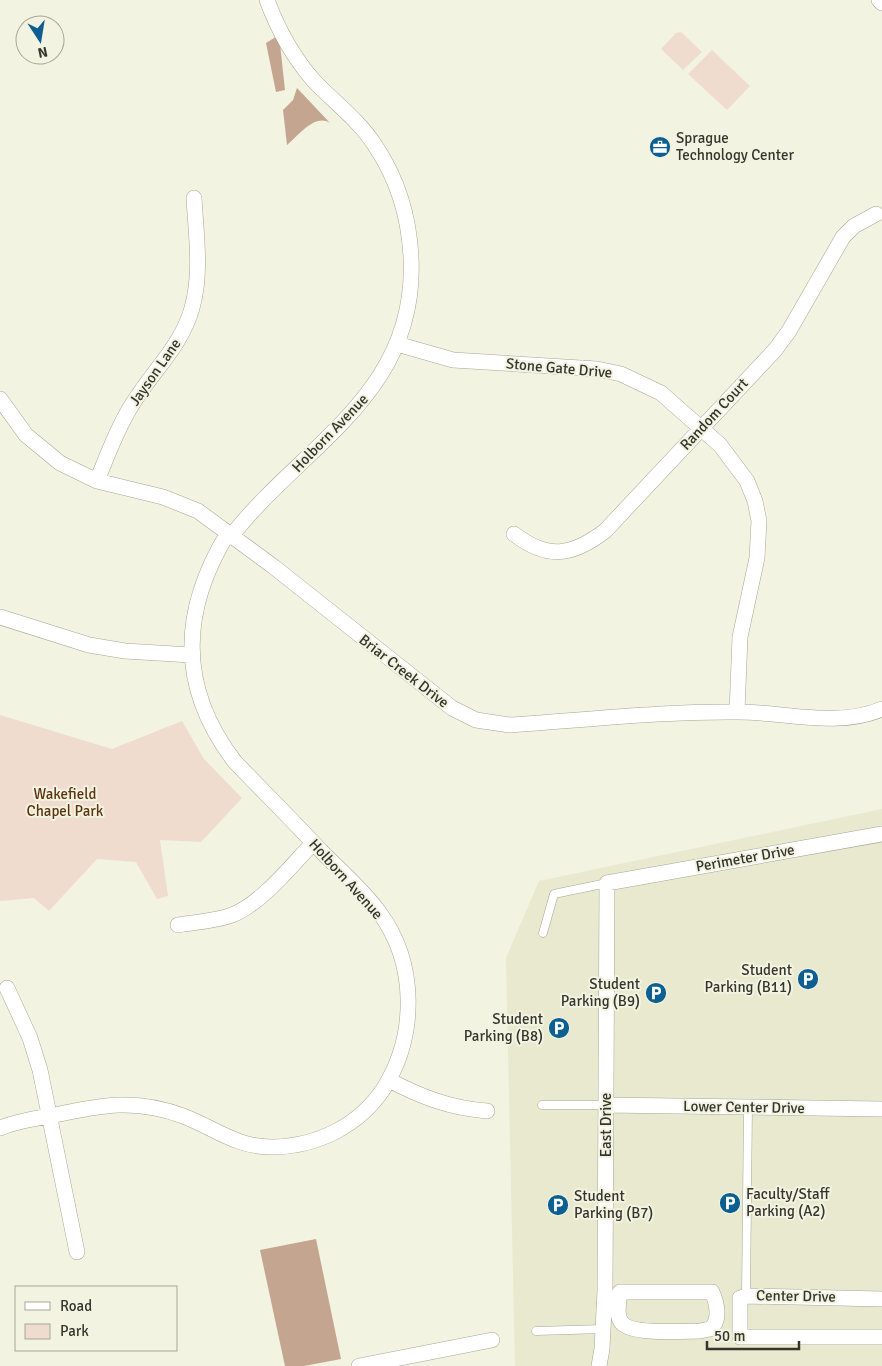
<svg xmlns="http://www.w3.org/2000/svg" width="882" height="1366" font-family="Signika,sans-serif">
	<style>
		.built { fill: #e8e9cf }
		.green { fill: #f0dccf }
		.forest { fill: #c4a58f }
		.lines { fill: none; stroke-linecap: round; stroke-linejoin: round }
		.lane-casing { stroke: #a6a796; stroke-width: 9 }
		.street-casing { stroke: #a6a796; stroke-width: 16 }
		.lane { stroke: #fff; stroke-width: 8 }
		.street { stroke: #fff; stroke-width: 15 }
		.labels { text-anchor: middle; stroke-width: 4; stroke-linejoin: round; paint-order: stroke }
		.poi-label { font-size: 15px; fill: #35352e; stroke: #f2f3e0; text-anchor: start }
		.street-label { font-size: 15px; fill: #35352e; stroke: #f2f3e0 }
		.park-label { font-size: 15px; fill: #5d330f; stroke: #f2f3e0 }
	</style>
	<rect width="100%" height="100%" fill="#f2f3e0"/>
	<path class="built" d="M882,809V1366H515L506,958L539,881Z"/>
	<path class="green" d="M681,32L702,52L683,70L661,49L676,33Z
		M712,50L750,86L727,110L688,74Z
		M0,715L112,749L182,721L204,759L242,798L201,842L160,840L168,896L157,899L136,862L97,859L49,911L34,898L0,901Z"/>
	<path class="forest" d="M279,35L285,90L276,92L266,43Z
		M297,88L330,123C315,113 298,136 287,145L283,110L293,100Z
		M316,1239L341,1359L304,1366H285L260,1250Z"/>
	<g class="lines">
		<g class="lane-casing">
			<path id="lane" d="M543,933L554,894L607,883
				M542,1105H606
				M746,1296L748,1107
				M536,1331L604,1329"/>
		</g>
		<g class="street-casing">
			<path id="street" d="M879,0L882,3
				M397,344L453,360L597,369L621,374L661,393L720,445L747,481L755,501L759,521L757,558L740,637L737,712
				M0,399L26,435L60,463L97,481L163,497L198,511L274,567L452,708L476,720L510,725C586,720 663,711 739,712C785,712 838,728 882,709
				M97,481C107,456 116,431 130,408C150,373 181,348 192,308C202,273 196,234 194,198
				M514,534C548,560 572,556 605,531L775,350L789,331L843,237L854,226L876,214
				M232,535C305,443 418,393 411,257C409,218 398,180 376,147C360,121 335,103 314,81C293,57 278,30 267,0
				M0,617L89,645L125,651L191,655
				M178,925C195,922 216,921 232,915C262,903 291,866 313,843
				M7,988L30,1038L40,1070L77,1252
				M389,1080C421,1097 450,1108 487,1111
				M606,1105L882,1109
				M0,1128C17,1121 37,1118 55,1115C101,1105 137,1098 183,1116C215,1128 237,1148 274,1147C318,1146 360,1125 384,1088C417,1035 417,963 379,912C363,890 342,872 323,853C294,822 264,792 235,762C178,688 180,611 228,533
				M620,1292H712C717,1303 721,1321 710,1329L700,1331C683,1331 632,1335 622,1323C615,1315 619,1302 620,1292Z
				M882,1299L746,1296L740,1298V1337H882
				M359,1366L492,1340
				M599,1366L602,1349L605,1291L607,883L882,834"/>
		</g>
		<use href="#lane" class="lane"/>
		<use href="#street" class="street"/>
	</g>
	<defs>
		<g id="office-disc" transform="scale(1.125)"><circle r="9.5" fill="#0d5f91" stroke="#f2f3e0"/><path d="M-6-3h4V-5.5h4V-3h4V5H-6ZM-1-4.5V-3h2v-1.5ZM-6 0V1H6V0Z" fill="#fff"/></g>
		<g id="parking-disc" transform="scale(1.125)"><circle r="9.5" fill="#0d5f91" stroke="#f2f3e0"/><path d="M-3.5-5.5H1a3.5 3.5 0 0 1 0 7H-1V5.5H-3.5ZM-1-3.4V-.6H.8a1.4 1.4 0 0 0 0-2.8Z" fill="#fff"/></g>
	</defs>
	<g fill-rule="evenodd">
		<use href="#office-disc" x="660" y="147"/>
		<use href="#parking-disc" x="808" y="979"/>
		<use href="#parking-disc" x="656" y="993"/>
		<use href="#parking-disc" x="559" y="1028"/>
		<use href="#parking-disc" x="730" y="1203"/>
		<use href="#parking-disc" x="558" y="1205"/>
	</g>
	<g class="labels">
		<g class="poi-label">
			<text x="676" y="143">Sprague<tspan x="676" dy="17">Technology Center</tspan></text>
			<text x="792" y="975" text-anchor="end">Student<tspan x="792" dy="17">Parking (B11)</tspan></text>
			<text x="640" y="989" text-anchor="end">Student<tspan x="640" dy="17">Parking (B9)</tspan></text>
			<text x="543" y="1024" text-anchor="end">Student<tspan x="543" dy="17">Parking (B8)</tspan></text>
			<text x="746" y="1199">Faculty/Staff<tspan x="746" dy="17">Parking (A2)</tspan></text>
			<text x="574" y="1201">Student<tspan x="574" dy="17">Parking (B7)</tspan></text>
		</g>
		<g class="street-label">
			<text transform="translate(559 368) rotate(5)" y="5">Stone Gate Drive</text>
			<text transform="translate(155 372) rotate(-55)" y="5">Jayson Lane</text>
			<text transform="translate(714 414) rotate(-47)" y="5">Random Court</text>
			<text transform="translate(330 433) rotate(-46)" y="5">Holborn Avenue</text>
			<text transform="translate(404 671) rotate(38)" y="5">Briar Creek Drive</text>
			<text transform="translate(745 858) rotate(-10)" y="5">Perimeter Drive</text>
			<text transform="translate(346 879) rotate(48)" y="5">Holborn Avenue</text>
			<text transform="translate(744 1107) rotate(1)" y="5">Lower Center Drive</text>
			<text transform="translate(606 1125) rotate(-90)" y="5">East Drive</text>
			<text transform="translate(796 1296) rotate(1)" y="5">Center Drive</text>
		</g>
		<g class="park-label">
			<text x="65" y="799">Wakefield<tspan x="65" dy="17">Chapel Park</tspan></text>
		</g>
	</g>
	<rect x="15" y="1286" width="162" height="65" fill="#f2f3e0" stroke="#a6a799"/>
	<rect x="25" y="1302" width="25" height="8" fill="#ffffff" stroke="#a6a799"/>
	<text x="60" y="1311" font-size="15" fill="#35352e">Road</text>
	<rect x="25" y="1324" width="25" height="15" fill="#f0dccf" stroke="#a6a799"/>
	<text x="60" y="1336" font-size="15" fill="#35352e">Park</text>
	<g transform="translate(40 40) rotate(168)"><circle r="24" fill="#f2f3e0" stroke="#a6a799"/>
	<path d="M0-4L9 19L0 12L-9 19Z" fill="#0d5f91"/>
	<text y="-8" font-size="14" font-weight="bold" text-anchor="middle" fill="#35352e">N</text>
	</g>
	<path d="M707 1341v8h92v-8" fill="none" stroke="#35352e" stroke-width="2.5"/>
	<text x="714" y="1341" font-size="15" fill="#35352e" stroke="#f2f3e0" stroke-width="4" paint-order="stroke">50 m</text>
</svg>
